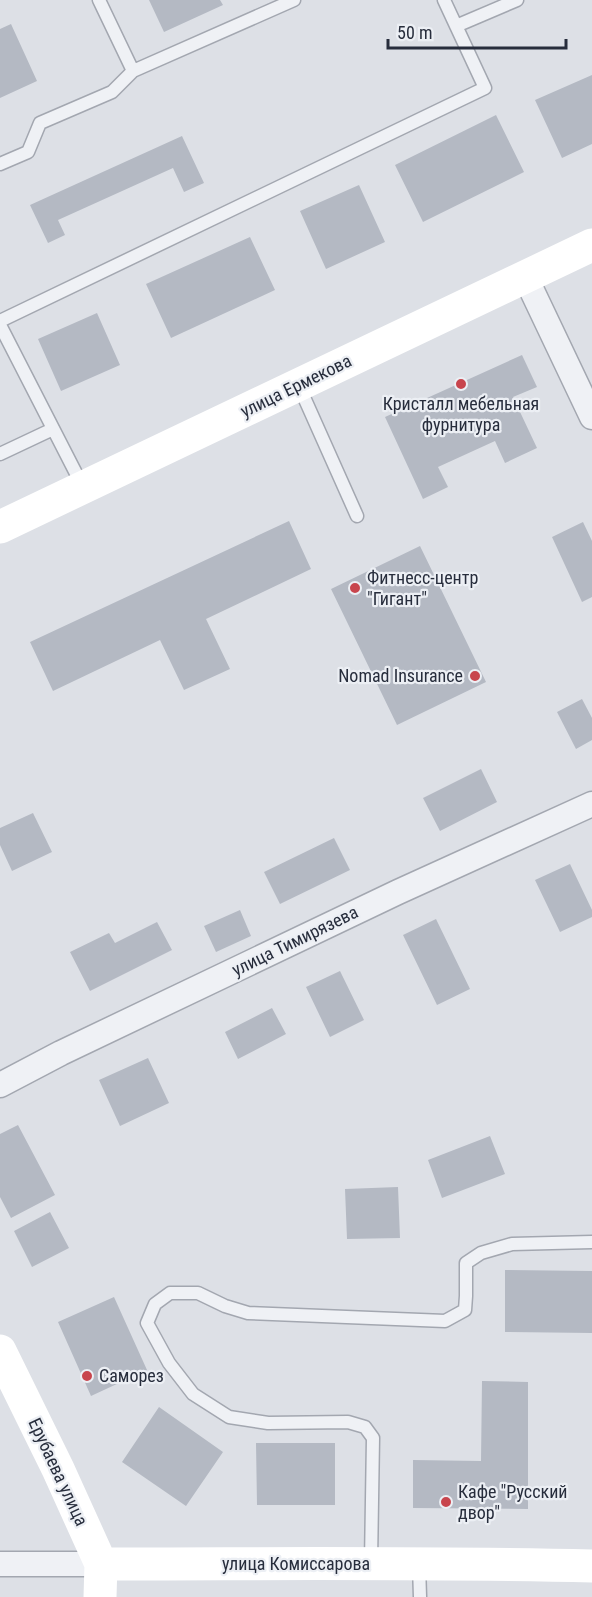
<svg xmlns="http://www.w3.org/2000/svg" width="592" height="1597" font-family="'Roboto Condensed',sans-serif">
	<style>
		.building { fill: #b4b9c3 }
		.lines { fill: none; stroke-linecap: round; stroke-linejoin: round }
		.lane-casing { stroke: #a3a7b0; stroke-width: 15 }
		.street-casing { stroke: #a3a7b0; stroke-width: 27 }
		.lane { stroke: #eff1f5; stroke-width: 12 }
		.street { stroke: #eff1f5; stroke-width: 24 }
		.secondary { stroke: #fff; stroke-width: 33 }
		.poi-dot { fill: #c8454d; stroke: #eceff4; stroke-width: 2 }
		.labels { text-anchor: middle; stroke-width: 4.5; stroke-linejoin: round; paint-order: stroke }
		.street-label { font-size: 18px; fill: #272d3c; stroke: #eceff4 }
		.poi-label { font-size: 18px; fill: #272d3c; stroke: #eceff4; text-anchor: start }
	</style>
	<rect width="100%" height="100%" fill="#dde0e6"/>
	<path class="building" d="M149,0H220L223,5L164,32Z
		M11,24L37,81L0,98V29Z
		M592,75V144L562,158L535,100Z
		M496,115L524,172L423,222L395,165Z
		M182,136L204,183L184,192L173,168L58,220L65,235L48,243L30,205Z
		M359,185L385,242L326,269L300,211Z
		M250,237L275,290L171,338L146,284Z
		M97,313L120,365L61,391L38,339Z
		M522,355L537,387L513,397L537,448L505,463L495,441L438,467L448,487L423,499L385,417Z
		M289,521L311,569L206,619L230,669L184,690L160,640L53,691L30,642Z
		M583,522L592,541V597L582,602L552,537Z
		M420,546L486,682L397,725L331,589Z
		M582,699L592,718V740L576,749L557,712Z
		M481,769L497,802L440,831L423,798Z
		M33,813L52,852L12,871L0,845V828Z
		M334,838L350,870L280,904L264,872Z
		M570,864L592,910V917L560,932L535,880Z
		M240,910L251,936L216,952L204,926Z
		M436,919L470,989L437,1005L403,935Z
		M157,922L172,950L90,991L70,952L109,933L115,943Z
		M340,971L364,1020L330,1037L306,987Z
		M272,1008L286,1034L238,1059L225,1032Z
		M148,1058L169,1103L120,1126L99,1080Z
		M18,1125L55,1195L11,1218L0,1197V1134Z
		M490,1136L505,1174L442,1198L428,1160Z
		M398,1187L400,1238L347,1239L345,1189Z
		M50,1212L69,1248L32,1267L14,1231Z
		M505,1270L592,1271V1333L505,1332Z
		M114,1297L147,1370L91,1396L58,1322Z
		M482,1381L528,1382V1509L413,1508V1460L481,1461Z
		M159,1407L223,1452L186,1506L122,1462Z
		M256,1443H335V1505H257Z"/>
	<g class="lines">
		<g class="lane-casing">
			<path id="lane" d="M99,0L133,71
				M456,26L517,0
				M0,164L28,152L40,123L112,92L133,71L294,0
				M0,321L485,88L444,0
				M0,325L83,487
				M299,386L357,516
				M0,454L53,429
				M371,1562L373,1438L365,1427L348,1422L268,1423L229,1417L193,1394L169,1363L147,1323L155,1304L170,1293H198L225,1306L248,1313L445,1321L465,1310L466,1296V1263L481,1253L512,1244L592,1242
				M419,1565L420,1597"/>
		</g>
		<g class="street-casing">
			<path id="street" d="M525,276L592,417
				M0,1085L61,1053L398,892L592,804
				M0,1564H101"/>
		</g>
		<use href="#lane" class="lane"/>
		<use href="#street" class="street"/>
		<path class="secondary" d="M0,527L592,245
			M0,1351L58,1469L101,1564L100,1597
			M101,1564C265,1564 428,1562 592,1566"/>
	</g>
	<g class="poi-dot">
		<circle cx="461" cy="384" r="6"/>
		<circle cx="355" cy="588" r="6"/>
		<circle cx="475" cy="676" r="6"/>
		<circle cx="87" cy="1376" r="6"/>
		<circle cx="446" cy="1502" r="6"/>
	</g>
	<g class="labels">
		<g class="street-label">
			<text transform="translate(296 386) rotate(-26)" y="6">улица Ермекова</text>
			<text transform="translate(295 941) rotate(-26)" y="6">улица Тимирязева</text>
			<text transform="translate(58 1472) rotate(65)" y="6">Ерубаева улица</text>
			<text x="296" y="1570">улица Комиссарова</text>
		</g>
		<g class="poi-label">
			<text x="461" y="410" text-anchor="middle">Кристалл мебельная<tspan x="461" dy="21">фурнитура</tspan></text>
			<text x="367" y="584">Фитнесс-центр<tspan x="367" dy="21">"Гигант"</tspan></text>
			<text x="463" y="682" text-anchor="end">Nomad Insurance</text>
			<text x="99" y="1382">Саморез</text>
			<text x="458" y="1498">Кафе "Русский<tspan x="458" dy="21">двор"</tspan></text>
		</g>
	</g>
	<path d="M388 39v9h178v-9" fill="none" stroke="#272d3c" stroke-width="3"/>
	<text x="397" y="39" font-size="18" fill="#272d3c" stroke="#eceff4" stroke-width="4.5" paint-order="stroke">50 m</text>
</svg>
